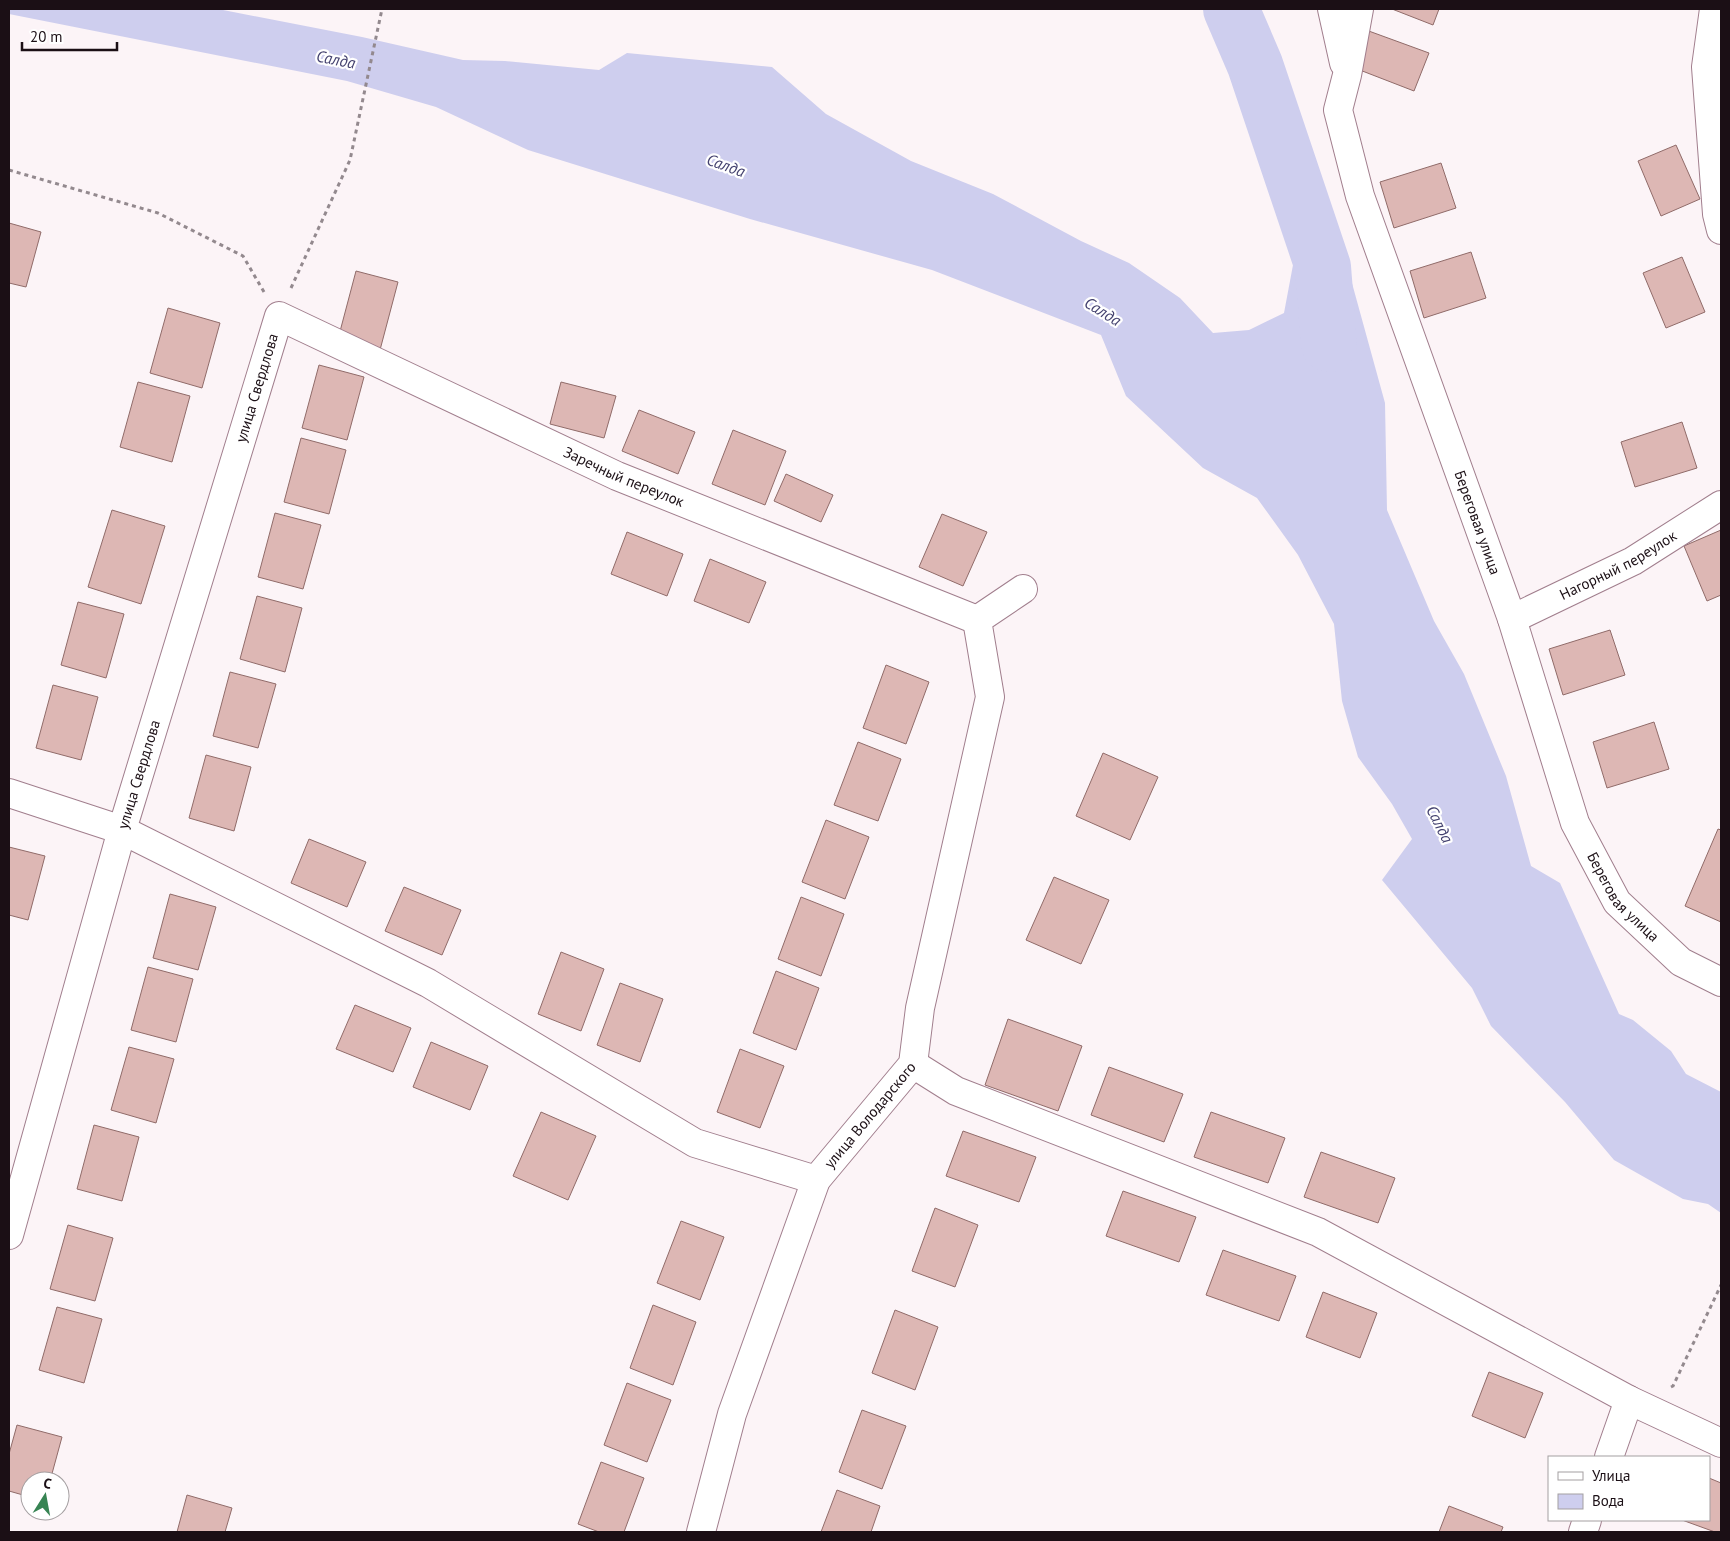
<svg xmlns="http://www.w3.org/2000/svg" width="1730" height="1541" font-family="'PT Sans',sans-serif">
	<style>
		.water { fill: #ceceee }
		.lines { fill: none; stroke-linecap: round; stroke-linejoin: round }
		.river { stroke: #ceceee; stroke-width: 56 }
		.building { fill: #ddb7b4; stroke: #906b69 }
		.minor-casing { stroke: #a17e8d; stroke-width: 30 }
		.tertiary-casing { stroke: #a17e8d; stroke-width: 30 }
		.path { stroke: #93898e; stroke-width: 3; stroke-dasharray: 4 4; stroke-linecap: butt }
		.minor { stroke: #fff; stroke-width: 28 }
		.tertiary { stroke: #fff; stroke-width: 28 }
		.labels { text-anchor: middle; stroke-width: 4.5; stroke-linejoin: round; paint-order: stroke }
		.street-label { font-size: 15px; fill: #1b0f15; stroke: #fff }
		.water-label { font-size: 16px; font-style: italic; fill: #44426f; stroke: #fff }
	</style>
	<rect width="100%" height="100%" fill="#fcf4f7"/>
	<path class="water" d="M9,9H218L362,37L463,60L505,61L599,70L627,53L772,67L826,114L911,161L993,194L1081,241L1129,263L1180,298L1213,333L1249,330L1284,313L1293,265L1323,267L1347,265L1385,403L1387,510L1434,621L1464,674L1506,776L1531,866L1560,883L1619,1014L1633,1020L1671,1051L1686,1074L1721,1092V1213L1708,1204L1683,1199L1614,1160L1565,1102L1491,1026L1472,988L1382,880L1412,839L1392,804L1358,757L1342,701L1334,624L1298,555L1257,498L1203,468L1126,396L1101,335L932,270L750,219L528,150L436,107L347,81L9,14Z"/>
	<g class="lines">
		<path class="river" d="M1231,9L1255,65L1323,267L1329,344"/>
	</g>
	<path class="building" d="M1392,9H1439L1433,25Z
		M1366,30L1429,53L1414,91L1352,67Z
		M1676,145L1700,199L1661,216L1638,161Z
		M1441,163L1456,208L1394,228L1380,182Z
		M9,223L41,232L26,287L9,283Z
		M1471,252L1486,298L1424,318L1410,271Z
		M1682,257L1705,312L1666,328L1643,273Z
		M356,271L398,282L380,350L338,339Z
		M168,308L220,323L202,388L150,373Z
		M319,365L364,377L347,440L302,428Z
		M138,382L190,396L172,462L120,447Z
		M561,382L616,396L604,438L550,424Z
		M639,410L695,432L678,474L622,451Z
		M1682,422L1697,468L1635,487L1621,442Z
		M733,430L786,451L765,505L712,484Z
		M301,438L346,450L329,514L284,502Z
		M786,474L833,495L821,522L774,501Z
		M112,510L165,526L141,604L88,587Z
		M275,513L321,525L303,589L258,577Z
		M942,514L987,532L963,586L919,567Z
		M1721,530V595L1707,601L1684,546Z
		M627,532L683,554L667,596L611,574Z
		M710,559L766,582L749,623L694,601Z
		M257,596L302,608L285,672L240,659Z
		M78,602L124,614L106,678L61,665Z
		M1610,630L1625,675L1563,695L1549,649Z
		M886,665L929,682L906,744L863,728Z
		M230,672L276,684L258,748L213,736Z
		M53,685L98,697L81,760L36,748Z
		M1654,722L1669,769L1607,788L1593,742Z
		M858,742L901,759L878,821L834,805Z
		M1103,753L1158,777L1130,840L1076,816Z
		M206,755L251,767L234,831L189,818Z
		M826,820L869,837L845,899L802,882Z
		M1718,829L1721,830V922L1685,906Z
		M309,839L366,862L347,907L291,883Z
		M9,847L45,856L28,920L9,915Z
		M1054,877L1109,900L1081,964L1026,940Z
		M404,887L461,910L442,955L385,931Z
		M170,894L216,907L198,970L153,958Z
		M801,897L844,914L821,976L778,959Z
		M561,952L604,969L581,1031L538,1014Z
		M148,967L193,979L176,1042L131,1030Z
		M776,971L819,988L796,1050L753,1033Z
		M620,983L663,999L640,1062L597,1045Z
		M355,1005L411,1028L393,1072L336,1049Z
		M1008,1019L1082,1046L1058,1111L985,1085Z
		M431,1042L488,1066L470,1110L413,1087Z
		M129,1047L174,1059L156,1123L111,1110Z
		M740,1049L784,1066L760,1128L717,1112Z
		M1109,1067L1183,1094L1164,1142L1091,1115Z
		M541,1112L596,1136L568,1200L513,1176Z
		M1211,1112L1285,1138L1268,1183L1194,1157Z
		M94,1125L139,1137L122,1201L77,1189Z
		M963,1131L1036,1157L1019,1202L946,1176Z
		M1321,1152L1395,1178L1378,1223L1304,1197Z
		M1123,1191L1196,1217L1179,1262L1106,1236Z
		M935,1208L978,1225L955,1287L912,1271Z
		M681,1221L724,1237L700,1300L657,1283Z
		M68,1225L113,1238L95,1301L50,1289Z
		M1223,1250L1296,1276L1279,1321L1206,1295Z
		M1323,1292L1377,1313L1360,1358L1306,1337Z
		M653,1305L696,1322L673,1385L630,1368Z
		M57,1307L102,1319L84,1383L39,1370Z
		M895,1310L938,1327L915,1390L872,1373Z
		M1489,1372L1543,1393L1525,1438L1472,1416Z
		M627,1383L671,1400L647,1462L604,1445Z
		M862,1410L906,1426L882,1489L839,1472Z
		M17,1425L62,1437L50,1481H30V1497L9,1491V1454Z
		M601,1462L644,1478L624,1532H599L578,1524Z
		M1709,1478L1721,1483V1532H1715L1682,1520H1709Z
		M837,1490L880,1506L871,1532H821Z
		M187,1495L232,1508L225,1532H177Z
		M1449,1506L1503,1527L1501,1532H1439Z"/>
	<g class="lines">
		<g class="minor-casing">
			<g id="minor">
				<path d="M1332,9L1344,63"/>
				<path id="s1" d="M1359,9L1347,75L1338,110L1360,196L1512,619L1575,823L1617,902L1681,962L1721,982"/>
				<path d="M1714,9L1706,67L1717,214L1721,230"/>
				<path id="s2" d="M1512,619L1633,561L1721,505"/>
				<path d="M913,1064L956,1091L1318,1232L1629,1400L1721,1443"/>
				<path id="s3" d="M816,1180L695,1143L428,983L122,830L279,316L617,476L977,620"/>
				<path d="M1609,1457L1629,1400"/>
				<path id="s4" d="M701,1532L732,1414L816,1180L913,1064L920,1008L990,697L977,620L1023,589"/>
				<path d="M1583,1532L1587,1520"/>
			</g>
		</g>
		<g class="tertiary-casing">
			<path id="tertiary" d="M9,793L122,830L9,1235"/>
		</g>
		<path class="path" d="M9,170L158,213L243,256L264,292
			M291,288L350,160L382,9
			M1671,1387L1673,1386L1721,1285"/>
		<use href="#minor" class="minor"/>
		<use href="#tertiary" class="tertiary"/>
	</g>
	<g class="labels">
		<g class="street-label">
			<text dy="5" stroke="none"><textPath href="#s3" startOffset="1242">улица Свердлова</textPath></text>
			<text dy="5" stroke="none"><textPath href="#s3" startOffset="1698">Заречный переулок</textPath></text>
			<text dy="5" stroke="none"><textPath href="#s1" startOffset="539">Береговая улица</textPath></text>
			<text dy="5" stroke="none"><textPath href="#s2" startOffset="119">Нагорный переулок</textPath></text>
			<text dy="5" stroke="none"><textPath href="#s3" startOffset="838">улица Свердлова</textPath></text>
			<text dy="5" stroke="none"><textPath href="#s1" startOffset="944">Береговая улица</textPath></text>
			<text dy="5" stroke="none"><textPath href="#s4" startOffset="455">улица Володарского</textPath></text>
		</g>
		<g class="water-label">
			<text transform="translate(336 59) rotate(11)" y="6">Салда</text>
			<text transform="translate(726 165) rotate(20)" y="6">Салда</text>
			<text transform="translate(1103 311) rotate(32)" y="6">Салда</text>
			<text transform="translate(1440 824) rotate(63)" y="6">Салда</text>
		</g>
	</g>
	<rect width="1730" height="1541" fill="none" stroke="#1b0f15" stroke-width="20"/>
	<rect x="1548" y="1456" width="162" height="65" fill="#ffffff" stroke="#a49fa1"/>
	<rect x="1558" y="1472" width="25" height="8" fill="#ffffff" stroke="#a49fa1"/>
	<text x="1592" y="1481" font-size="15" fill="#1b0f15">Улица</text>
	<rect x="1558" y="1494" width="25" height="15" fill="#ceceee" stroke="#a49fa1"/>
	<text x="1592" y="1506" font-size="15" fill="#1b0f15">Вода</text>
	<g transform="translate(45 1496) rotate(11)"><circle r="24" fill="#ffffff" stroke="#a49fa1"/>
	<path d="M0-4L9 19L0 12L-9 19Z" fill="#378453"/>
	<text y="-8" font-size="14" font-weight="bold" text-anchor="middle" fill="#1b0f15">С</text>
	</g>
	<path d="M22 42v8h95v-8" fill="none" stroke="#1b0f15" stroke-width="2.5"/>
	<text x="30" y="42" font-size="15" fill="#1b0f15" stroke="#ffffff" stroke-width="4" paint-order="stroke">20 m</text>
</svg>
